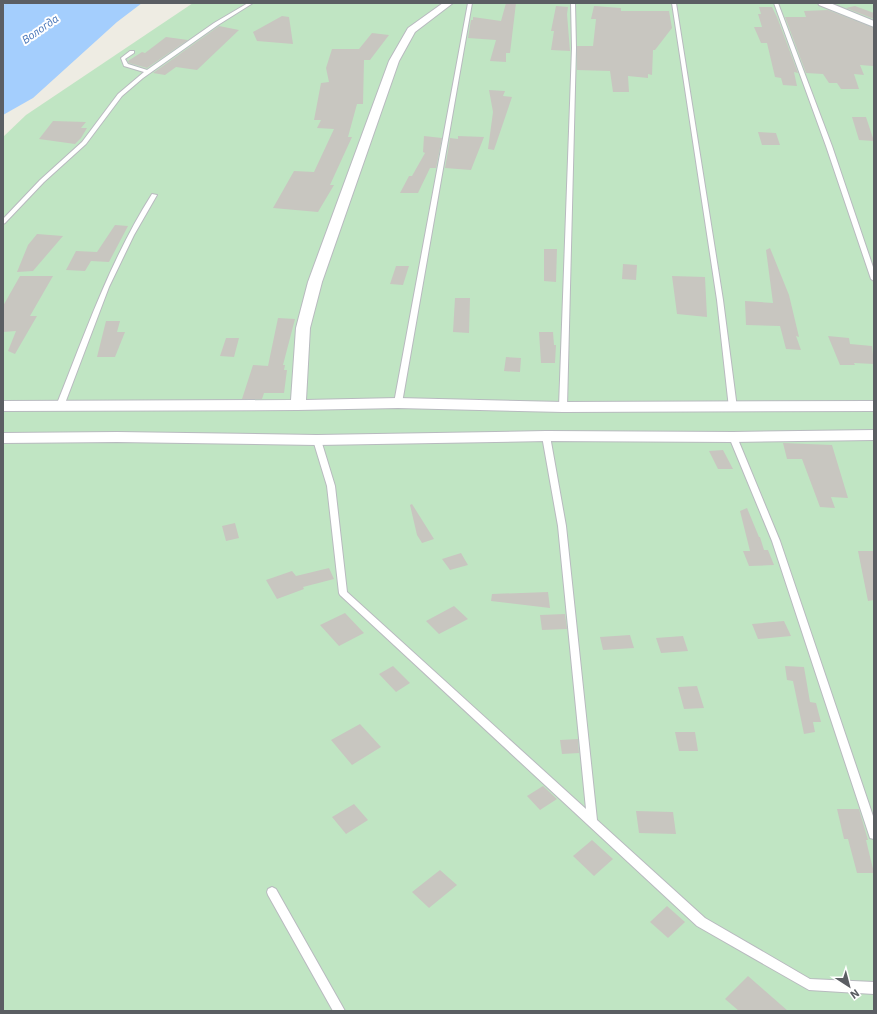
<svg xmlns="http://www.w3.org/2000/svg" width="877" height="1014" font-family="'IBM Plex Sans',sans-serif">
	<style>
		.green { fill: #c0e5c3 }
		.water { fill: #a4cefd }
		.building { fill: #c8c6c0 }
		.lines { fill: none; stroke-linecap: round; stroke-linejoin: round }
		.lane-casing { stroke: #b8babf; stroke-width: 2 }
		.street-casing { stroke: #b8babf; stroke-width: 2 }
		.lane { fill: #fff; fill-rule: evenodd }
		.street { fill: #fff; fill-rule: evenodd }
		.labels { text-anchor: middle; stroke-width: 4; stroke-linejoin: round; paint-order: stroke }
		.far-water-label { font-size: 11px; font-style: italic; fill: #4473b7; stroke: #fff }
	</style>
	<rect width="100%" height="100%" fill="#eeece3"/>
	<path class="green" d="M193,3H874V1011H3V137L26,115Z"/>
	<path class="water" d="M7,3H142L117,22L33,98L3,115V5Z"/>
	<path class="building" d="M506,3H516L510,53H506V62L490,61L496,40L468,38L471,20H473V17L501,21Z
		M556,6L568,7L567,14L570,51L551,50L554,31H551Z
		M594,6L621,8V11H669L672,28L655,50H653L652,75L648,74V78L628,76L629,92H613L610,71L577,70V46H593L596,19H591Z
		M855,6L874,13V19L846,8Z
		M759,7H772L777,17L798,73L794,72L797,86L783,85L781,78L775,77L767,43H761L754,27H762L758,14H761Z
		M828,10L874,28L873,66L860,65L864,75L854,74L859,89H841L837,83H829L823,74L806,73L785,17H806L804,11Z
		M282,16L289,17L293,44L257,41L253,32Z
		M219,26L239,30L197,70L176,67L165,75L153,73Z
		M372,33L389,35L370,60H364L363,104H357L348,137H352L330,185H334L318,212L273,208L294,171L314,172L334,129L317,128L321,120H314L321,83L329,82L326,68L332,49H359Z
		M166,37L188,40L147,68L129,63L128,61L142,52L145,53Z
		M489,90L505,91L503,96L512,97L494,150L488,149L493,112Z
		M852,117H866L874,141L859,140Z
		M53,121L86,122L81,128H87L81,138L75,144L39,139Z
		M758,132L776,133L780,145H762Z
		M424,136L442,138L436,168H430L418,193H400L409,176H412L425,153L423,152Z
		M458,136L484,137L471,170L445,168L450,138L458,139Z
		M115,225L128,226L109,262L91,261L85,271L66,270L76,251L97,252Z
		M37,234L63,236L33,271L17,272L28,245Z
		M770,248L789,295L799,337L796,336L801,350L786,349L780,326L746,325L745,301L773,303L766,250Z
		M544,249H557L556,282L544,281Z
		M623,264L637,265L636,280L622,279Z
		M396,266H409L403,285L390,284Z
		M20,276H53L30,316H37L15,354L8,351L16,331L3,332V306Z
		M672,276L705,277L707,317L677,314Z
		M455,298H470L469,333L453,332Z
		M278,318L295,319L283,365H285L284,370H287L284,393H264L262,399H242L253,365L268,366Z
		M106,321H120L117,332H125L115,357H97Z
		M539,332H553L554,345H556L555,363H541Z
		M828,336L849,338L850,344L872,346L874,364L854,363L855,365H840Z
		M226,338H239L234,357L220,356Z
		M506,357L521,358L520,372L504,371Z
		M783,443L832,445L848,498L831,497L835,508L820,507L802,459H787Z
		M723,450L733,469H718L709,451Z
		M412,504L434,539L422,543L417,535L410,505Z
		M747,508L759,537H760L764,550H768L774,565L749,566L743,551H750L740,511Z
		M235,523L239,538L226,541L222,526Z
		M858,551H874V600L868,601Z
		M461,553L468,565L450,570L442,559Z
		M329,568L334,579L303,587L304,589L277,599L266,580L292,571L296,576Z
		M548,592L550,608L491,601L492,594Z
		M454,606L468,619L439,634L426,621Z
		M345,613L364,633L339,646L320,625Z
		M565,614L567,629L542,630L540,615Z
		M784,621L791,636L758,639L752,624Z
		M630,635L634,648L603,650L600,637Z
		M683,636L688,651L661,653L656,638Z
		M393,666L410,683L396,692L379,674Z
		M785,666L804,667L810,702L816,703L821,722H813L815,732L804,734L793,681L787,680Z
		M697,686L704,708L684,709L678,687Z
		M360,724L381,747L352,765L331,740Z
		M675,732H695L698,751H679Z
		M578,739L579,753L562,754L560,740Z
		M543,786L557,799L540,810L527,796Z
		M354,804L368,820L346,834L332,817Z
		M837,809H859L868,840H866L874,873H857L848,839H844Z
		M636,811L673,812L676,834L639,833Z
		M592,840L613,859L594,876L573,856Z
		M440,870L457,885L429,908L412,892Z
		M667,906L685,922L668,938L650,922Z
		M748,976L788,1011H739L725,999Z"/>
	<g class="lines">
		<g class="lane-casing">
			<path id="lane" d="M248,3H253L218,25L143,78L122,96L86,144L44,182L5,223L3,224V219L40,180L82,142L118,94L144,72L124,66L121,58L130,51H134V53L125,59L128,64L147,70L214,23Z
				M468,3H472L402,403L398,405L394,403Z
				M571,3H575L576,48L567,407L563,409L559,407L572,48Z
				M672,3H676L723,300L737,408L733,410L729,408L717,300Z
				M774,3H778L832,146L874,270V281L871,279L826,146Z
				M152,194L157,195L134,235L109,287L64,406L60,408H57L56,406C85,334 110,260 152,194Z
				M543,434H546L550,436L566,526L597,820L705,918L810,979L874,982V994L809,990L697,926L340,595L339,593L327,486L313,440L317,438L321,440L335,486L347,592L586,809L558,526L542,436Z
				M730,435H736L737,437L780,541L874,819V839L870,838L869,835L772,541L729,437Z
				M272,887L276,889L345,1011H333L268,895L267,892L268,889Z"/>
		</g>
		<g class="street-casing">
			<path id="street" d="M443,3H453L415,32L399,61L322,282L310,328L306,400L398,398L563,402L874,401V411L563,412L398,408L298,410L3,411V401L291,400L296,328L308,282L389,61L408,28Z
				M818,3H830L874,21V27L819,5Z
				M874,430V440L733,442L546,441L317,445L117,442L3,443V433L117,432L317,435L546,431L733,432Z"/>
		</g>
		<use href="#lane" class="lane"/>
		<use href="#street" class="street"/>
	</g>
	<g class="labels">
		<g class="far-water-label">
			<text transform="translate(40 29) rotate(-35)" y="4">Вологда</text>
		</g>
	</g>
	<rect width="877" height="1014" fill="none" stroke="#5b5e63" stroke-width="8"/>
	<g transform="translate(849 986) rotate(144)" stroke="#ffffff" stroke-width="3" paint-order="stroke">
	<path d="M0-3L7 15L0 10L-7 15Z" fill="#5b5e63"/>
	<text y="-6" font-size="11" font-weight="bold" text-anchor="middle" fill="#5b5e63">N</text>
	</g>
</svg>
